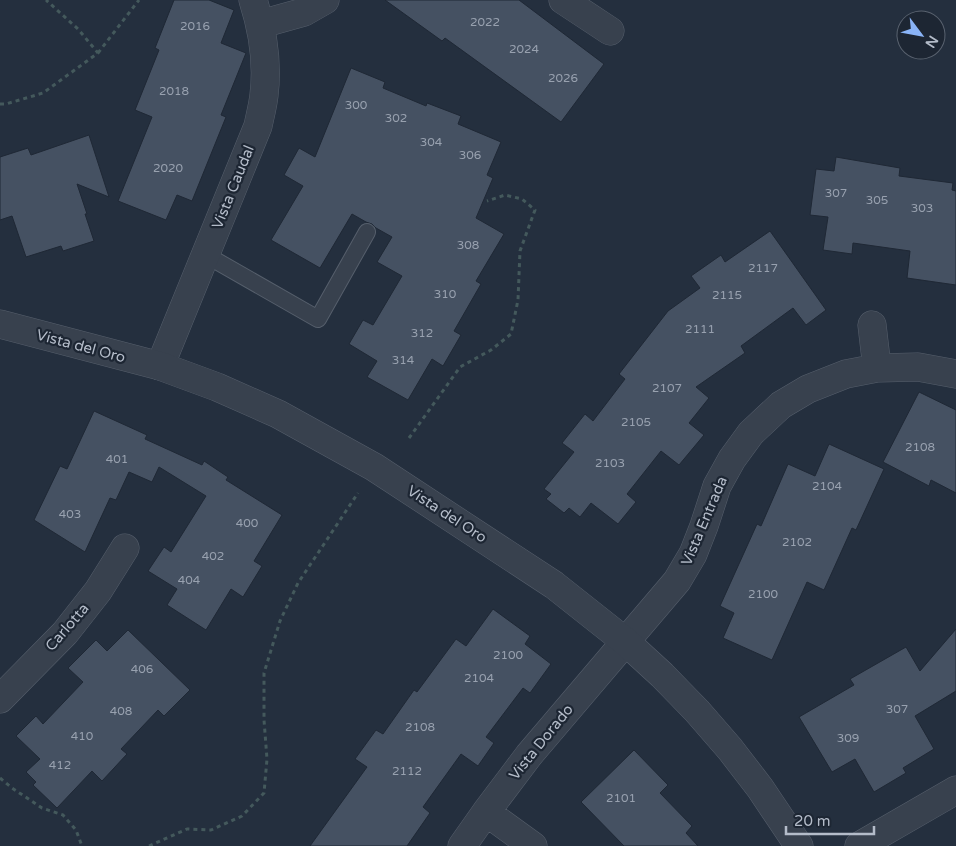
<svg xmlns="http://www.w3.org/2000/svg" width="956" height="846" font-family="'Varela Round',sans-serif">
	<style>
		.building { fill: #455162; stroke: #1f2835 }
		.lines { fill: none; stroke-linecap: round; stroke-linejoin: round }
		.service-casing { stroke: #565f6c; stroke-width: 18 }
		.minor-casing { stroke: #565f6c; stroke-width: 29 }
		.tertiary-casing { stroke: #565f6c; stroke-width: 29 }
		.path { stroke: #44595c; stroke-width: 3; stroke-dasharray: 4 4; stroke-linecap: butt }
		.service { stroke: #38414e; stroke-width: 16 }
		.minor { stroke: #38414e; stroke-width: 28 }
		.tertiary { stroke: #38414e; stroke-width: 28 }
		.labels { text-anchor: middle; stroke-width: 4.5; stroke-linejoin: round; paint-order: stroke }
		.number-label { font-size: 12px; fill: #98a1af }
		.street-label { font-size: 15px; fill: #b4bcc9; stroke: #1d2633 }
	</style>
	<rect width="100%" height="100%" fill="#242f3e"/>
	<path class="building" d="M174,0H209L234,10L221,43L246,53L221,115L226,117L192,201L177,195L166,220L118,201L152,117L135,110L159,50L155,48Z
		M385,0H519L604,64L561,122L445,38L442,41Z
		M351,68L385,82L383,88L426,106L427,103L461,116L458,124L501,142L487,175L493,178L476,218L504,234L476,281L481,284L454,331L461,335L443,366L432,359L408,400L367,377L377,361L349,344L363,320L373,325L402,276L377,262L392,237L376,228L372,224L366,222L352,214L320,268L271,240L303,186L284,175L299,148L315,157Z
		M89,135L109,197L77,184L87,214H85L94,241L63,251L61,246L26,257L12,216L0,220V157L28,148L31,155Z
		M836,157L900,168L899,176L953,183L952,190L956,191V285L907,278L910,251L853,243L852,254L823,250L828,217L810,215L816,169L834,171Z
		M770,231L826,310L806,325L793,308L741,346L745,353L696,387L709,398L689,423L704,435L679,465L661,451L627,494L636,502L618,524L591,503L580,517L569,508L564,513L546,499L551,494L544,489L574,452L562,443L585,414L593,421L625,379L619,374L668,311L700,288L691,276L721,255L725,262Z
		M919,392L956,410V493L931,480L929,486L883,462Z
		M94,411L147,435L145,439L202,465L204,461L228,477L226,480L282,515L254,561L262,566L243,597L231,589L206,630L167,605L177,589L148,571L164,547L171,552L206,496L159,467L152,482L129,472L116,500L110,498L85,552L34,520L60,466L67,469Z
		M829,444L884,469L856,530L852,528L824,590L807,582L772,660L723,638L734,613L720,606L757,524L761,526L788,464L815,476Z
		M493,609L530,636L525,644L551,664L530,693L523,688L486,737L494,743L478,766L461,754L423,807L430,813L407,846H310L367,767L355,759L376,730L383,734L414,690L417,692L456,639L466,646Z
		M956,629V691L915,716L934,749L903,768L906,773L874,792L855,759L832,772L799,717L854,685L850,679L906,647L920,671Z
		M128,630L190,690L164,716L158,710L121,749L127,754L102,781L92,771L57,808L33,785L36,782L26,772L40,759L16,736L36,716L43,724L83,682L68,668L96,640L107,651Z
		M634,750L668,785L660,793L692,826L686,833L698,846H624L581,802Z"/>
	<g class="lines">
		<g class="service-casing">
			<path id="service" d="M206,255L318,319L367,232"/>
		</g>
		<g class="minor-casing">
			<path id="minor" d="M563,0L610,31
				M261,24L304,12L325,0
				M872,325L877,368
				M160,366L258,126C260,116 263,105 264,95C268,62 263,31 253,0
				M0,699L65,633L98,591L125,548
				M486,812L533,846
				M462,846L486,812L529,755L677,581L693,554L704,526L717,486L732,459L751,433L781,405L808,389L846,374L877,368L918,367L956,374
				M859,846L956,790"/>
		</g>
		<g class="tertiary-casing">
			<path id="tertiary" d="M0,324L160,366L217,387L278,414L374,467L554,585L626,642L662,675L697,711L730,749L760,788L799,846"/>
		</g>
		<path class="path" d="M98,53L139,0
			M0,104H6L43,93L98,53L78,29L46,0
			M409,438L460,367L491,350L511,334L518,300L520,251L535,210L522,199L505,195L487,201
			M0,778L12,788L42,808L63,815L76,830L82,846
			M149,846L187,829L211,830L242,816L264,793L267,759L264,720V673L280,621L298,583L358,493"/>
		<use href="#service" class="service"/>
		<use href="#minor" class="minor"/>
		<use href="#tertiary" class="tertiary"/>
	</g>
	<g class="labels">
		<g class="number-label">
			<text x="485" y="26">2022</text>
			<text x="195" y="30">2016</text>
			<text x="524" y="53">2024</text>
			<text x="563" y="82">2026</text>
			<text x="174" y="95">2018</text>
			<text x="356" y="109">300</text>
			<text x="396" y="122">302</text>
			<text x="431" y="146">304</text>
			<text x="470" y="159">306</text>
			<text x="168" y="172">2020</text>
			<text x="836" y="197">307</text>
			<text x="877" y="204">305</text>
			<text x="922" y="212">303</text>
			<text x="468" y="249">308</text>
			<text x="763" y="272">2117</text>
			<text x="445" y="298">310</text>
			<text x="727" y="299">2115</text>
			<text x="700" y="333">2111</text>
			<text x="422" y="337">312</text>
			<text x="403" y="364">314</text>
			<text x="667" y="392">2107</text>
			<text x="636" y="426">2105</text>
			<text x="920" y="451">2108</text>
			<text x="117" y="463">401</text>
			<text x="610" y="467">2103</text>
			<text x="827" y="490">2104</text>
			<text x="70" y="518">403</text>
			<text x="247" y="527">400</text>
			<text x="797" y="546">2102</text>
			<text x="213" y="560">402</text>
			<text x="189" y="584">404</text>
			<text x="763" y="598">2100</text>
			<text x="508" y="659">2100</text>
			<text x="142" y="673">406</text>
			<text x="479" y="682">2104</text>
			<text x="897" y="713">307</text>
			<text x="121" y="715">408</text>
			<text x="420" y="731">2108</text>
			<text x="82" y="740">410</text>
			<text x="848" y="742">309</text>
			<text x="60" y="769">412</text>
			<text x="407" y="775">2112</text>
			<text x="621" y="802">2101</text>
		</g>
		<g class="street-label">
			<text transform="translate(233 187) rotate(-68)" y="5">Vista Caudal</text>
			<text transform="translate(81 346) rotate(15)" y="5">Vista del Oro</text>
			<text transform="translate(447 514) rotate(33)" y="5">Vista del Oro</text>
			<text transform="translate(704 521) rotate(-67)" y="5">Vista Entrada</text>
			<text transform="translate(67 627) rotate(-49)" y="5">Carlotta</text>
			<text transform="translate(541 742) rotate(-51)" y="5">Vista Dorado</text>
		</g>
	</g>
	<g transform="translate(921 35) rotate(122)"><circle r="24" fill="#1d2633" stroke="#59626f"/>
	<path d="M0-4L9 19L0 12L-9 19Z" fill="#8ab4f8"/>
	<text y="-8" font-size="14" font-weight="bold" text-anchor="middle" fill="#b4bcc9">N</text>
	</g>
	<path d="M786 826v8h88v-8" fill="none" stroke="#b4bcc9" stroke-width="2.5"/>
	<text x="794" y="826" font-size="15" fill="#b4bcc9" stroke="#1d2633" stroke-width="4" paint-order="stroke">20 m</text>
</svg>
